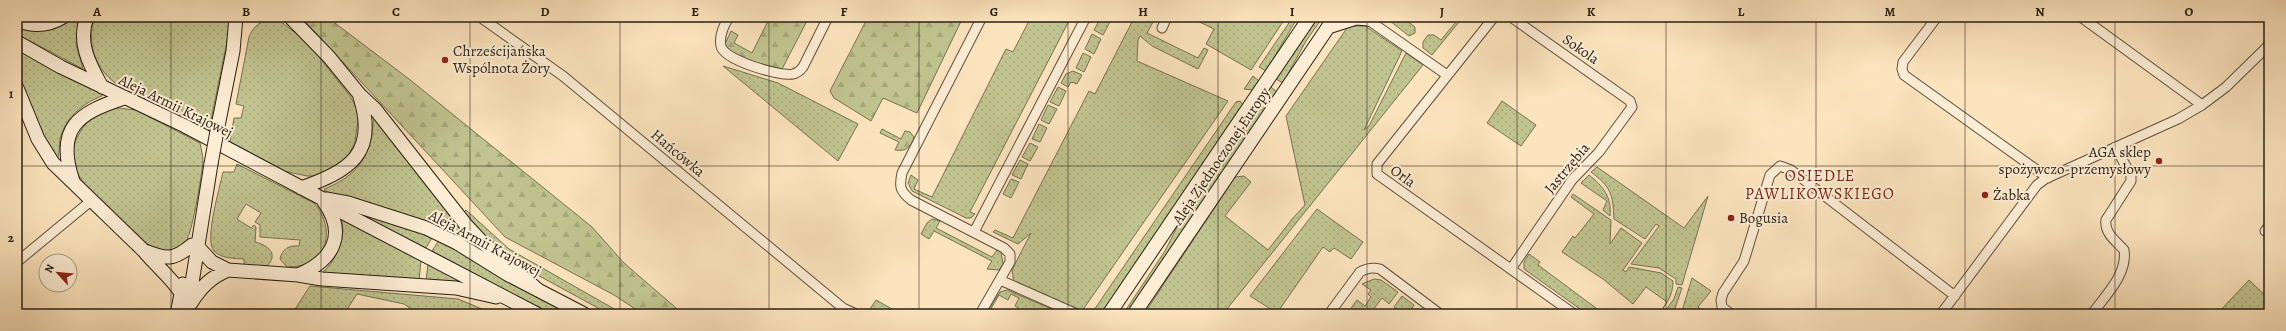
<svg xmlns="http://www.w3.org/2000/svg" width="2286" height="331" font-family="Alegreya,serif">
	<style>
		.green { fill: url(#green-dots); stroke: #757252 }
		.forest { fill: url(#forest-firs); stroke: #757252 }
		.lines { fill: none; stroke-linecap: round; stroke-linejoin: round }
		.street-casing { stroke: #5e503e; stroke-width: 11 }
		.secondary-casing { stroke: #291f13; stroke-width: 15 }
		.street { stroke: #fdedd5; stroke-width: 9 }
		.secondary { stroke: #fdedd5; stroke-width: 13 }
		.secondary-bridge-casing { stroke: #291f13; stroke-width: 15; stroke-linecap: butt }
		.secondary-bridge { stroke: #fdedd5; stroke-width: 13 }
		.grid { fill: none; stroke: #291f13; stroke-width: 1; stroke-opacity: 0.55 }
		.poi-dot { fill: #8f2418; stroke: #fdedd5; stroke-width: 1.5 }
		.labels { text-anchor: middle; stroke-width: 4; stroke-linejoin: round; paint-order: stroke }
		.street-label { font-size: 15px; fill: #291f13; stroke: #fdedd5 }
		.poi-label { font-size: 15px; fill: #291f13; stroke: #fdedd5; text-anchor: start }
		.neighbourhood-label { font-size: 16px; letter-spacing: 1px; fill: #7a1f14; stroke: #fdedd5 }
		.neatline { fill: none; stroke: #291f13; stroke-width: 1.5 }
		.grid-label { font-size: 13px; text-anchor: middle; font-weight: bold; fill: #291f13 }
	</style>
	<defs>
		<pattern id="green-dots" width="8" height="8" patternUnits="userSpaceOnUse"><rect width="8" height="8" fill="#c1c490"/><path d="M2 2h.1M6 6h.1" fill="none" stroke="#a6a87b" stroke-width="1.8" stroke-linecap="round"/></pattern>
		<pattern id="forest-firs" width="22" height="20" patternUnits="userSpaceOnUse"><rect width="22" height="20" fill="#c1c490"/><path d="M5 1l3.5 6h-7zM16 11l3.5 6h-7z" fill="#a6a87b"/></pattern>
	</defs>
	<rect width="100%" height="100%" fill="#fce4be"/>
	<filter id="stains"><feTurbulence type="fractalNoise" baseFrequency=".005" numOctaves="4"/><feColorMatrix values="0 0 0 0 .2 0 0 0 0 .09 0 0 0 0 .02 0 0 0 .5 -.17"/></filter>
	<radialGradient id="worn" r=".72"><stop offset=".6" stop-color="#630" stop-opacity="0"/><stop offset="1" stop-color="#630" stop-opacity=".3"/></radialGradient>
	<path class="green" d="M71,17H79L76,45L83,69L17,34V25L69,19Z
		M95,17H232L209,130L126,90C99,76 84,47 95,17Z
		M275,17L307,42L350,96L357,109L358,120L355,142L348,156L340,164L317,176H307L284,171L230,142L234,118H241L244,106L236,104L249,37C254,25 262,19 274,22Z
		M1031,17H1071L970,212L975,214L971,218H966L912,191L908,183L911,175L918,180L914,189L932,197L1006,49L1013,52Z
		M1101,17L1111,20L1103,35L1094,30Z
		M1127,17H1153L1154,20L1147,33L1198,58L1204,48L1208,50L1198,69L1152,46L1140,36L1138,40L1137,61L1228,101L1082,311L1014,283L1012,270L1031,233L1018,244L993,232L995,230L1013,238L1089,91L1095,94L1133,20Z
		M1189,17H1286L1251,70L1206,44L1214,29Z
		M1293,17H1298L1266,71L1259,67Z
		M1318,17H1323L1306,41L1283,83L1276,79Z
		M1385,17H1402L1415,27V33L1409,36Z
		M1460,17H1463L1432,55L1423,48V42L1428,35H1434L1441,40Z
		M1353,26H1365L1402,51L1364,130L1369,126L1406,53L1423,65L1223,314H1144L1235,177L1244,176L1251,182L1225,216L1268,250L1293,218L1305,205L1286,116L1347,28Z
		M1092,34L1101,39L1094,54L1085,49Z
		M17,49L102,94V96C83,103 65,118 60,139C59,145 60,155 57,160L49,149L17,77Z
		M1083,53L1091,57L1084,72L1076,68Z
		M723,66L778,83L858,124L838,161Z
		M1073,71L1082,75L1077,84L1071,82L1068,87L1061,83L1066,74Z
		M1253,76L1259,81L1253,90L1244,89Z
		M1058,87L1066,91L1059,106L1050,102Z
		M1271,87L1277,92L1127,314H1123L1165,251L1179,223Z
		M1240,101L1243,105L1106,307L1100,313H1092L1236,102Z
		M1502,101L1536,125L1521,146L1487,123Z
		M1048,105L1057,109L1049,124L1041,120Z
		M118,108L136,110L200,143C201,149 203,155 203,161C202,174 192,237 184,245C171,256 156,251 145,242C127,225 81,189 75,167C71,156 73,144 79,134C87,118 100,112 118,108Z
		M375,117L452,214L437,229L325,191L324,189C350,179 367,163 372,135C373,129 372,122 375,117Z
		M1039,124L1047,128L1040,142L1032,139Z
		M1030,143L1038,147L1030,161L1022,157Z
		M1020,160L1028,164L1021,179L1012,175Z
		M237,164L314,203C338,231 326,268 287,267L280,259C282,249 289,245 299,246L300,240L260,237V225L255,222L261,213L246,204L237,219L251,228L254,225L256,227L255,242C268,245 279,254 267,266L244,265V259C234,258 222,259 214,251C204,240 220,187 223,172H234Z
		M1597,167L1684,228L1708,196L1682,285L1676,284V279L1659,268L1631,264L1659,226L1656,224L1645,239L1614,219C1613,194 1611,187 1591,172Z
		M1589,175C1603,186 1612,197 1610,216L1603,210L1607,201L1581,183Z
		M1011,179L1019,182L1011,198L1003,194Z
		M1573,194L1611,220L1610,244L1621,228L1642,243L1623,270L1626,272L1629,267L1661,273L1673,281C1673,295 1667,303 1659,314L1667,302L1646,287L1633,304L1603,279L1562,252L1573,236L1575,238L1594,214L1571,197Z
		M341,206L433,236L426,248L367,218L340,208Z
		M1317,209L1363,242L1351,259L1334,248L1330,252L1323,247L1277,313L1250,296Z
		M466,210L509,249L623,314H609L510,260L462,214Z
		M342,218L421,260L419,281L322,273C335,261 341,248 343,231C343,226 341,222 342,218Z
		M456,218L487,255L444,232Z
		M932,219L940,221L936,228L992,257L997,250L1001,252L1003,264L999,270L987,269L992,261L934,231L929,239L921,234L927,223Z
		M439,240L570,314H551L432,251Z
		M1529,254L1540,262L1538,265L1604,314H1587L1524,269V262Z
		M428,263L462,282L463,283L426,282Z
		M1692,278L1711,291L1698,307L1707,314H1681Z
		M1374,279L1381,280L1398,292L1389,304L1382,298L1370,314H1347L1357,300L1365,306L1371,297L1368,294L1371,290L1362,284Z
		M2249,280L2269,299V310L2265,314H2217Z
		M310,286L458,299L494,314H419L404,304L357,294L344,314H292Z
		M1678,287L1682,288L1673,314H1663L1674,299Z
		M1007,290L1059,312L1058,314L1025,313L1015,306L1019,298L1011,294L1008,300L999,295L988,314H986L1000,292Z
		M1402,296L1414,305L1408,314H1403L1394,307Z
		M876,300L901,314H870L868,312Z"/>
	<path class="forest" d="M301,17H327L409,79L592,227L624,263L683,314H643L614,295L505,237Z
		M770,17H809L782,69L735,57L724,46L731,31L738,35L734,43L752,53Z
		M868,17H963L917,113L883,98L871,121L834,98L830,91Z
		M882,129L901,139L905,131L910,132L914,137C911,147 906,152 895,150L899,142L880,133Z"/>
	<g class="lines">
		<g class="street-casing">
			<path id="street" d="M480,17L563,76L843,308L856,314
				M729,17C724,25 719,37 721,46C723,60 781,77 793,74C798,73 800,71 803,67L828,17
				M1364,17L1447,75
				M1494,17L1377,164V174L1574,314
				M1937,17L1903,62L1902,69L1904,75L2048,178
				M2081,17L2202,105
				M1162,28L1167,17
				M2265,231L2269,226
				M974,232L1086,17
				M17,262L92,200
				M1511,269L1572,180L1599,152L1632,107L1630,101L1511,17
				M1000,280L1077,314
				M980,314L1010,262V254L1004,248L911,200C900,191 899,187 902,173L982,17
				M1329,314L1360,272C1367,268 1372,267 1380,269L1440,314
				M1731,314L1722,307L1721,300L1723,293L1744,261L1770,175L1780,166L1791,170L1955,296
				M1941,314L2037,185L2045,179L2178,119L2202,105L2226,87L2269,45
				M2092,314C2105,296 2128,274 2124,250C2116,241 2104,233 2106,220L2131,181V175L2115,147"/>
		</g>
		<g class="secondary-casing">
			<path id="secondary" d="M87,17C77,43 90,65 102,87
				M290,17L329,57L360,95L375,109L466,225L481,241L538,290
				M17,20C33,27 48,26 63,17
				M1328,27L1356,18L1368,19
				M17,42L61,67L185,126L321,198L336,209L537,314
				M17,88L38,139L53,163L144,251C156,266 171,277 181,293
				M217,131L233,51L236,17
				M73,181C55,128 78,113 124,98
				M301,188C349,171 378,154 360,97
				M326,199L348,203L426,228L457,243L507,274L584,314
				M198,247L212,262L228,270L298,275L322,279L456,288L496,297
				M145,251C166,259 173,261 192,245
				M298,275C332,261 348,235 324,202
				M191,303C201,287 211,277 228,270
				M177,314L183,284
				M187,314L211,164
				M1109,314L1310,17
				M1134,314L1335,17"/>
		</g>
		<use href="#street" class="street"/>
		<use href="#secondary" class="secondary"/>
		<g class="secondary-bridge-casing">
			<path id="secondary-bridge" d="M211,164L217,131"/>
		</g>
		<use href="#secondary-bridge" class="secondary-bridge"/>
	</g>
	<path class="grid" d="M171,17V314M321,17V314M470,17V314M620,17V314M769,17V314M919,17V314M1068,17V314M1218,17V314M1367,17V314M1517,17V314M1666,17V314M1816,17V314M1965,17V314M2115,17V314M17,166H2269"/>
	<g class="poi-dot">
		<circle cx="445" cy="60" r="4"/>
		<circle cx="2159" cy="161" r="4"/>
		<circle cx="1985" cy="195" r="4"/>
		<circle cx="1731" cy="218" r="4"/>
	</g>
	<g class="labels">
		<g class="street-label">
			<text transform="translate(1581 49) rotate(35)" y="5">Sokola</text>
			<text transform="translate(176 106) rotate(26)" y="5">Aleja Armii Krajowej</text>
			<text transform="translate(678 153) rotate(40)" y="5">Hańcówka</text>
			<text transform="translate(1221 156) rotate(-56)" y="5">Aleja Zjednoczonej Europy</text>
			<text transform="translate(1567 168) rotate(-50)" y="5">Jastrzębia</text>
			<text transform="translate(1403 176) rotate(36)" y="5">Orla</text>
			<text transform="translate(485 243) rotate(28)" y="5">Aleja Armii Krajowej</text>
		</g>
		<g class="poi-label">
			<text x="453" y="56">Chrześcijańska<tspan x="453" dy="17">Wspólnota Żory</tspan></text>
			<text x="2151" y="157" text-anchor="end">AGA sklep<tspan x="2151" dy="17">spożywczo-przemysłowy</tspan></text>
			<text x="1993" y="200">Żabka</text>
			<text x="1739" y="223">Bogusia</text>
		</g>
		<g class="neighbourhood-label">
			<text x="1820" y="181">OSIEDLE<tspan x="1820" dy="18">PAWLIKOWSKIEGO</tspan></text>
		</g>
	</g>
	<rect width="2286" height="331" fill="none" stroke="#fce4be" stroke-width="44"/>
	<g transform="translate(58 273) rotate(297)"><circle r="19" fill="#fdedd5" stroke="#a89b87"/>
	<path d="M0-3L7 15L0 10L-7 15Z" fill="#8f2418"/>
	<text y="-6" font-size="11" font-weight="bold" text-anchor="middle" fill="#291f13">N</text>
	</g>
	<rect x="22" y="22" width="2242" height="287" class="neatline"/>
	<g class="grid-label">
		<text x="97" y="16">A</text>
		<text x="246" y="16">B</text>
		<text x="396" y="16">C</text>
		<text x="545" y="16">D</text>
		<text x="695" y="16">E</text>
		<text x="844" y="16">F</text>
		<text x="994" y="16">G</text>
		<text x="1143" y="16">H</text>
		<text x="1292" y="16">I</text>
		<text x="1442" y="16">J</text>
		<text x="1591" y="16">K</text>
		<text x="1741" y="16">L</text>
		<text x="1890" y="16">M</text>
		<text x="2040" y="16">N</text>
		<text x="2189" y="16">O</text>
		<text x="11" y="98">1</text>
		<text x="11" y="242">2</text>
	</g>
	<rect width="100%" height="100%" filter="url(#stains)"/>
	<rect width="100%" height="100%" fill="url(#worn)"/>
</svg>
